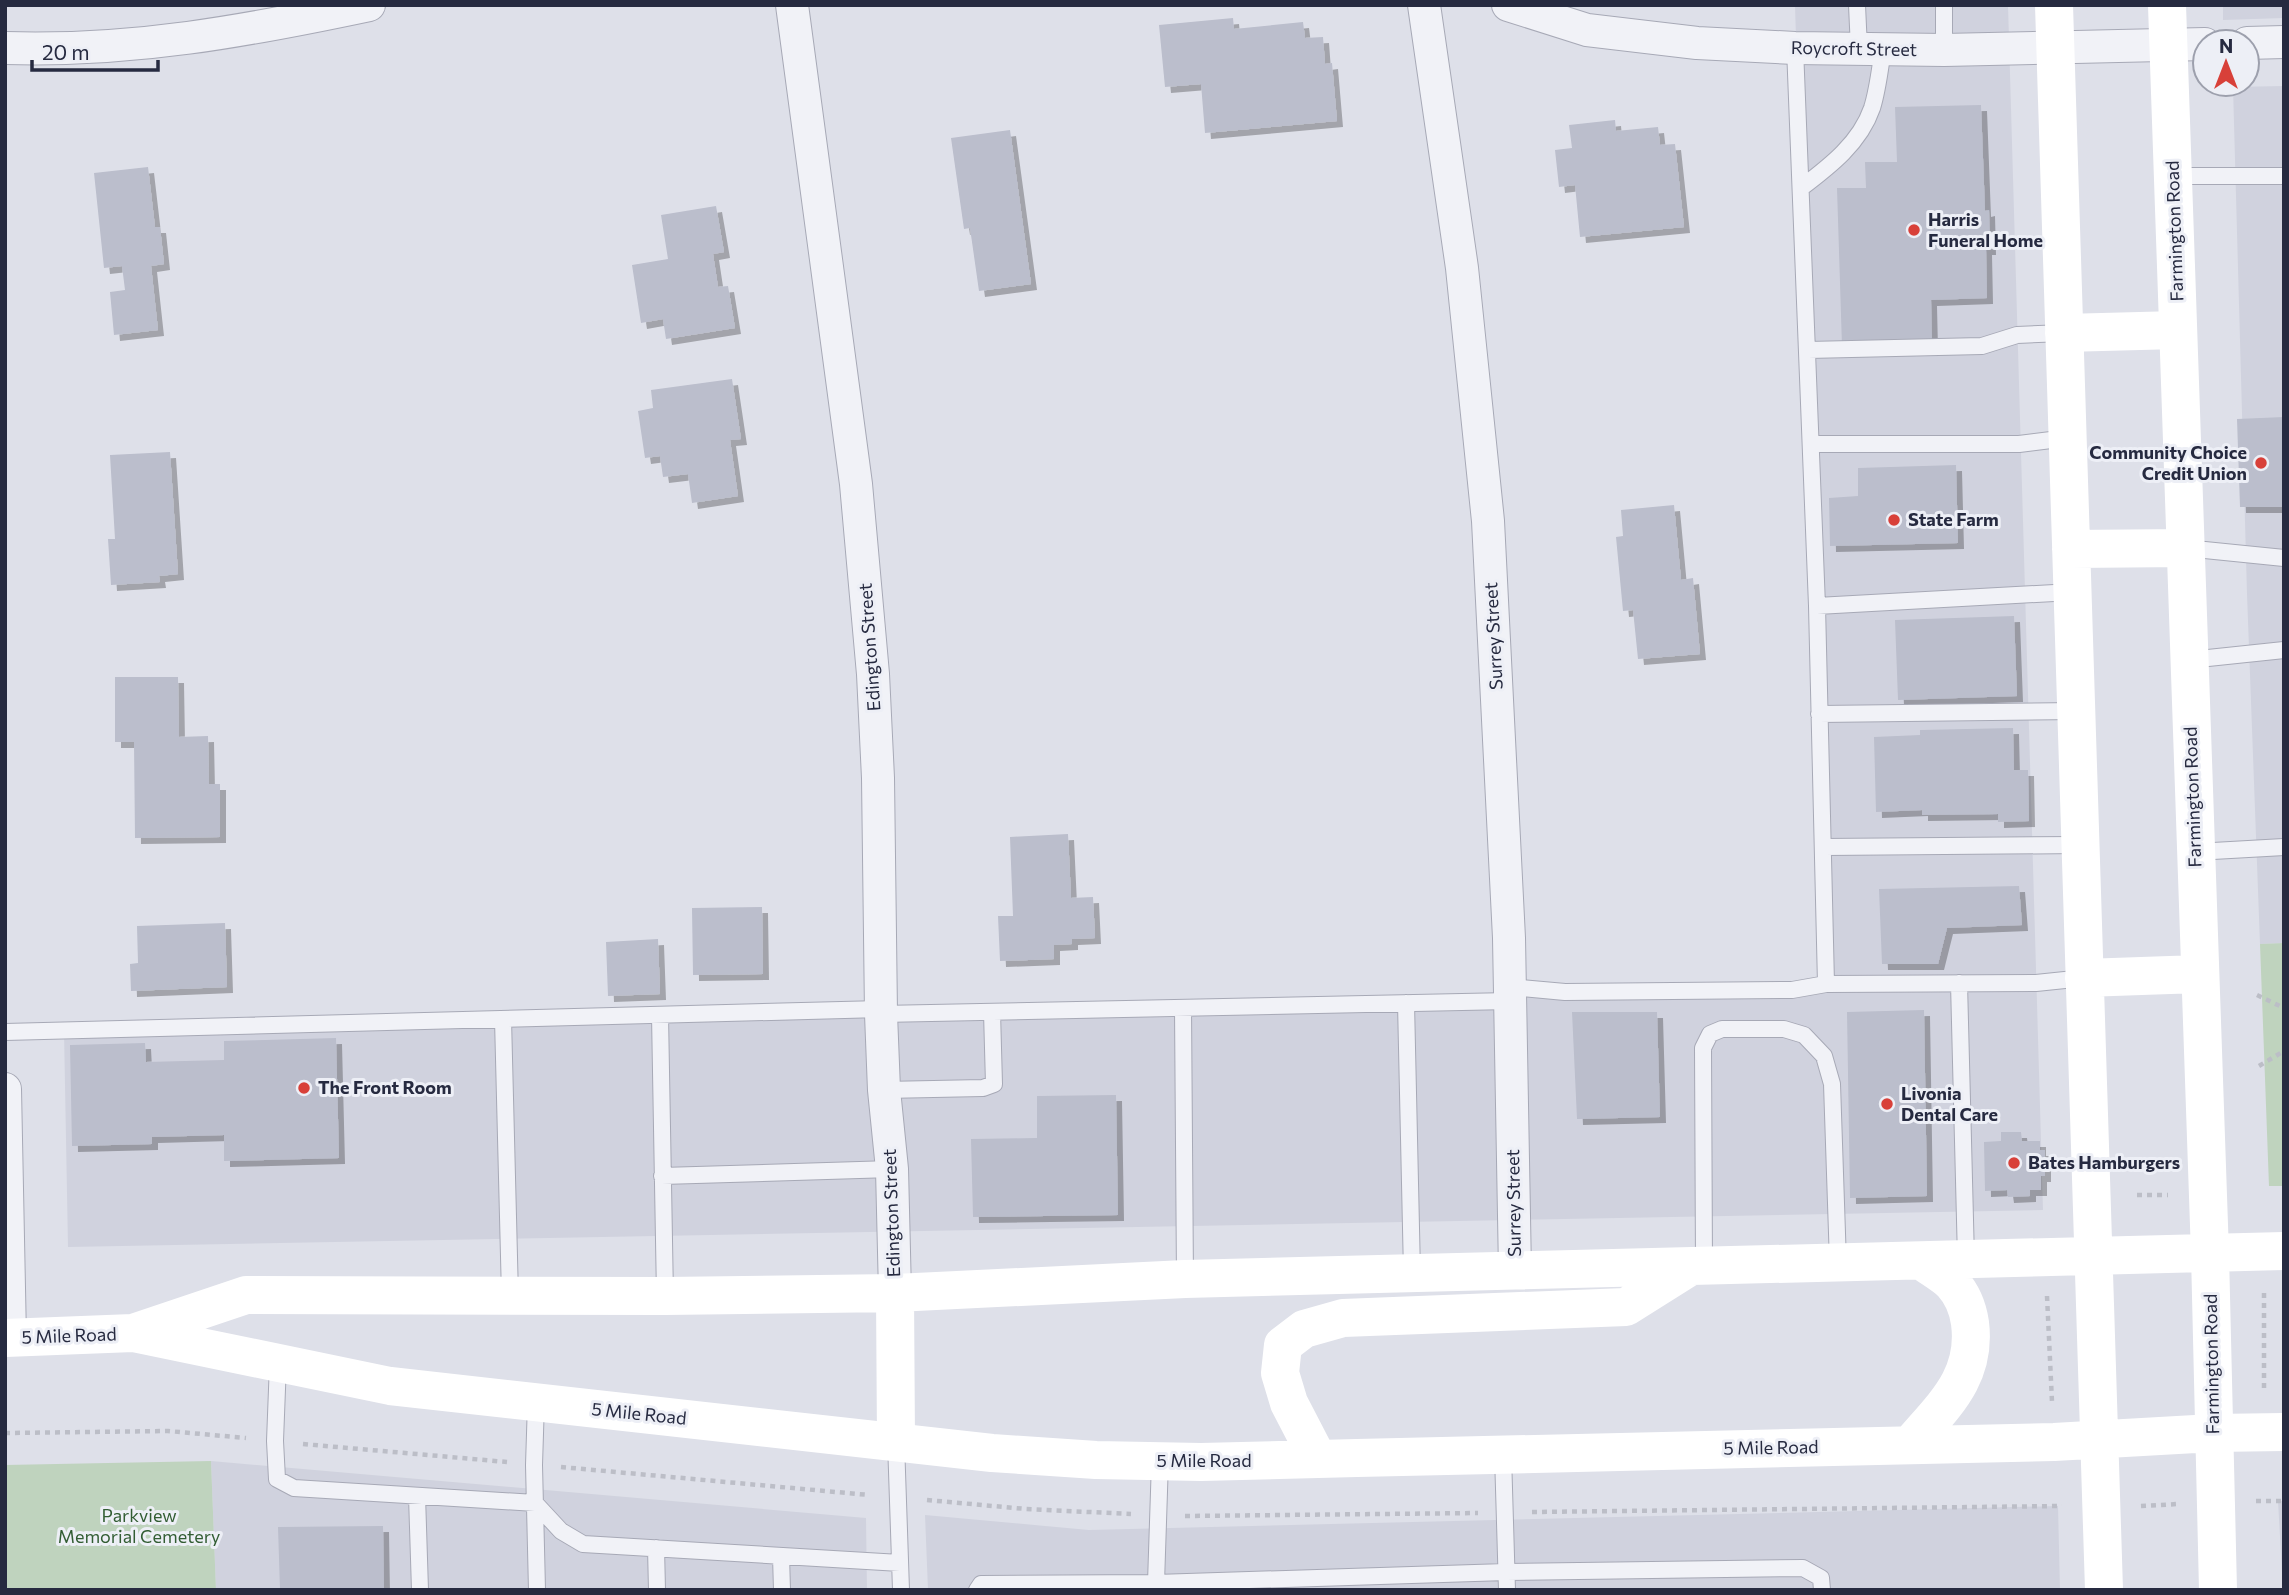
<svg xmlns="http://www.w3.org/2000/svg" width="2289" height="1595" font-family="Commissioner,sans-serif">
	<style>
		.built { fill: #d0d2de }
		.green { fill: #bfd3be }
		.building { fill: #bbbecc; filter: url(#shadow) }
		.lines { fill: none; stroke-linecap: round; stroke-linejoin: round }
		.lane-casing { stroke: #a7a9b6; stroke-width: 18 }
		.street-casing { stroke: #a7a9b6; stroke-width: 34 }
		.path { stroke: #bcbec7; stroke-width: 4.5; stroke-dasharray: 5 5; stroke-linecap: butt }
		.lane { stroke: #f1f2f7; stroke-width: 16 }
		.street { stroke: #f1f2f7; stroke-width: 32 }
		.secondary { stroke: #fff; stroke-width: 38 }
		.poi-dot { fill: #d84039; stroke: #edeff6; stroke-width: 2.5 }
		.labels { text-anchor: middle; stroke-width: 6; stroke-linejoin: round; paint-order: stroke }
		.street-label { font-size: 18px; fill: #262a40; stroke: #edeff6 }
		.poi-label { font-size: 18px; font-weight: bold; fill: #262a40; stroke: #edeff6; text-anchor: start }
		.park-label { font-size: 18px; fill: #325d33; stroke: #edeff6 }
	</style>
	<defs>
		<filter id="shadow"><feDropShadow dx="6" dy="6" stdDeviation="0" flood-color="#0004"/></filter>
	</defs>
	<rect width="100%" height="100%" fill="#dee0e9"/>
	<path class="built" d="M1795,5H2008L2043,1210L68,1247L64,1031L1825,984Z
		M2223,5H2284V18L2223,20Z
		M2284,86V943L2260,944L2247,594L2233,87Z
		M211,1461L866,1518L867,1590H216Z
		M2278,1501H2284V1590H2283Z
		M2058,1506L2060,1590H928L925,1515L1089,1530Z"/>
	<path class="green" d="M2284,943V1186H2269L2260,944Z
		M211,1461L216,1590H5V1465Z"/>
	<path class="building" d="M1233,18L1234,29L1303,22L1305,38L1323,37L1325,64L1332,63L1337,121L1205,133L1201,84L1165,87L1159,25Z
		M1981,105L1985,211L1989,210L1990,249H1986L1987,298L1931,300L1932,344L1842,346L1837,188H1866L1865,162H1897L1895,107Z
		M1615,120L1616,131L1658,127L1660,145L1675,144L1684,227L1580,237L1575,185L1559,187L1555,150L1572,148L1569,125Z
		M1010,130L1031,284L979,291L970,228L964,229L951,138Z
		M148,167L155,227H160L164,264L151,266L158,330L114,335L110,292L125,290L122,266L104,268L94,173Z
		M716,206L724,252L713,254L718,287L728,286L735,328L666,339L663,319L641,323L632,265L668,259L661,215Z
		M732,379L741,439L730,440L738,496L692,503L688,474L663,477L660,456L645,458L638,411L653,408L651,390Z
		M2284,417V507H2240L2237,419Z
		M170,452L178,574L159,576L160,582L111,585L108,539H115L110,455Z
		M1956,465L1958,543L1830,546L1829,498L1858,496V468Z
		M1674,505L1681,580L1693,578L1700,654L1638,659L1633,610L1623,611L1616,537L1623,536L1621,510Z
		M2014,616L2017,696L1898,700L1895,620Z
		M115,677H178L179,737L208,736L209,784H220V837L135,838L134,742H115Z
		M2013,728L2014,770H2028L2029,821L1998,822V814L1922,815V810L1876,812L1874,737L1920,735V730Z
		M1068,834L1071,898L1093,897L1095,938L1072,939V944L1054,945V959L1000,961L998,916H1013L1010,837Z
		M2019,886L2022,925L1947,928L1938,964H1882L1879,889Z
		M762,907L763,974L693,975L692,908Z
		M225,923L227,987L131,991L130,964L138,963L137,926Z
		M658,939L660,994L608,996L606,942Z
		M1924,1010L1927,1196L1850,1198L1847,1012Z
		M1572,1012H1657L1660,1117L1577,1119Z
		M336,1038L339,1158L224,1161V1135L152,1137V1144L72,1146L70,1045L145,1043L146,1062L224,1060V1041Z
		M1116,1095L1118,1215L973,1217L971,1139L1037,1138V1096Z
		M2001,1132H2021L2022,1141H2040V1150H2045V1176H2041V1190H2030V1196L2008,1197L2007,1190L1985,1191L1984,1142L2001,1141Z
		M383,1526L384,1590H280L278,1527Z"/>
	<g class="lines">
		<g class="lane-casing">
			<path id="lane" d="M1857,5L1859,49
				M1944,5V50
				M1795,48L1817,606L1826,984
				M2173,176H2284
				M1801,188C1830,166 1860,143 1872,108C1878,89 1880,68 1883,49
				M1808,350L1982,346L2017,335L2064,333
				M1811,444H2019L2067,438
				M2185,548L2284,558
				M1817,606L2072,592
				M2189,660L2284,650
				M1819,714L2076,711
				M1824,847L2080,845
				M2195,852L2284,847
				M1959,983L1966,1259
				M1510,987L1565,992L1792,990L1826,984L2036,983L2084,978
				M1406,1003L1412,1273
				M1183,1008L1185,1279
				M881,1014L1510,1001
				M660,1015L665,1296
				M503,1019L510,1296
				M5,1032L881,1009
				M884,1090L983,1088L994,1084L992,1012
				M662,1176L892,1169
				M1704,1266L1703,1048L1710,1034L1722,1029H1784L1804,1035L1824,1056L1832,1084L1838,1263
				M278,1363L275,1441L277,1479L294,1488L535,1503L561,1531L583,1544L900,1563
				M536,1402L534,1465L537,1590
				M896,1442L901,1590
				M1503,1455L1507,1590
				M417,1496L420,1590
				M656,1548L657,1590
				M781,1556L782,1590
				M1156,1583L1506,1572L1803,1568L1821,1578L1822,1590
				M977,1590L981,1584L1156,1583L1160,1461"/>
		</g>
		<g class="street-casing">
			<path id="street" d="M792,5L856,484L873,674L878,778L881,1014L884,1090L892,1169L895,1293
				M1424,5L1462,268L1488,521L1509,938L1515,1271
				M1508,5L1587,30L1697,43L1795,48L1944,50L2205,44
				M2247,43L2284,42
				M5,48C132,52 246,31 369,5
				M5,1089L10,1338"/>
		</g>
		<path class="path" d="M2257,995L2284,1008
			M2259,1066L2284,1051
			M2137,1195H2168
			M2264,1293V1393
			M2047,1296L2052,1402
			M5,1433L168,1431L246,1438
			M303,1444L507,1462
			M561,1467L869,1495
			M927,1500L1026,1509L1131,1514
			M2256,1501H2284
			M2141,1506L2178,1504
			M1532,1512L2062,1506
			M1185,1516L1478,1513"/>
		<use href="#lane" class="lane"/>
		<use href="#street" class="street"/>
		<path class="secondary" d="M2054,5L2104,1590
			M2167,5L2210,1254L2218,1590
			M2064,333L2178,330
			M2071,549L2185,548
			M2084,978L2199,974
			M895,1293L896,1442
			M133,1333L246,1295L665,1296L895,1293L1185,1279L2284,1251
			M5,1338L133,1333L390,1386L992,1453L1096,1460L1201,1462L1357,1458L2054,1442L2213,1433L2284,1432
			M1910,1445C1943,1406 1977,1378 1970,1323C1968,1309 1962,1294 1952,1283C1944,1275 1931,1268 1922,1261
			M1318,1459L1289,1403L1280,1373L1283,1345L1304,1329L1343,1318L1626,1307L1688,1268"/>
	</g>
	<g class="poi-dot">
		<circle cx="1914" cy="230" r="7"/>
		<circle cx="2261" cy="463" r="7"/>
		<circle cx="1894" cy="520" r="7"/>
		<circle cx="304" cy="1088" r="7"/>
		<circle cx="1887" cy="1104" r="7"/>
		<circle cx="2014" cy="1163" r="7"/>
	</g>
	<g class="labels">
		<g class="street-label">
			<text transform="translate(1854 49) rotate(1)" y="6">Roycroft Street</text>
			<text transform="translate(2175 231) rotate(-92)" y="6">Farmington Road</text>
			<text transform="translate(1494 636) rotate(-93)" y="6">Surrey Street</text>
			<text transform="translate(870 647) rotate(-94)" y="6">Edington Street</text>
			<text transform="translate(2193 797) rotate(-92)" y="6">Farmington Road</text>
			<text transform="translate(1514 1203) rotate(-91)" y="6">Surrey Street</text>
			<text transform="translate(892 1213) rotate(-92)" y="6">Edington Street</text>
			<text transform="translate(69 1336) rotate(-2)" y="6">5 Mile Road</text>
			<text transform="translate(2212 1364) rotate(-91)" y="6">Farmington Road</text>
			<text transform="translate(639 1414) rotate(6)" y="6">5 Mile Road</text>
			<text transform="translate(1771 1448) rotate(-1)" y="6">5 Mile Road</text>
			<text x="1204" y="1467">5 Mile Road</text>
		</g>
		<g class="poi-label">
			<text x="1928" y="226">Harris<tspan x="1928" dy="21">Funeral Home</tspan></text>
			<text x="2247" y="459" text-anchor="end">Community Choice<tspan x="2247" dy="21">Credit Union</tspan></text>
			<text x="1908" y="526">State Farm</text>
			<text x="318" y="1094">The Front Room</text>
			<text x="1901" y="1100">Livonia<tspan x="1901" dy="21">Dental Care</tspan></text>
			<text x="2028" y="1169">Bates Hamburgers</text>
		</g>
		<g class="park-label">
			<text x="139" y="1522">Parkview<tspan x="139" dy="21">Memorial Cemetery</tspan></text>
		</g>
	</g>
	<rect width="2289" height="1595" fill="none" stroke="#262a40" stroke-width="14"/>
	<g transform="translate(2226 63)"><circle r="33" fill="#edeff6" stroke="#9da0ad" stroke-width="2"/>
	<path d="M0-5L12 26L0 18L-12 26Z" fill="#d84039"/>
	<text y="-10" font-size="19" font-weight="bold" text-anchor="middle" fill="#262a40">N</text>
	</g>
	<path d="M32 60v10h126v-10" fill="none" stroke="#262a40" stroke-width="3.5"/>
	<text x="42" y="60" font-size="21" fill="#262a40" stroke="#edeff6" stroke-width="5" paint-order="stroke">20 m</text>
</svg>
